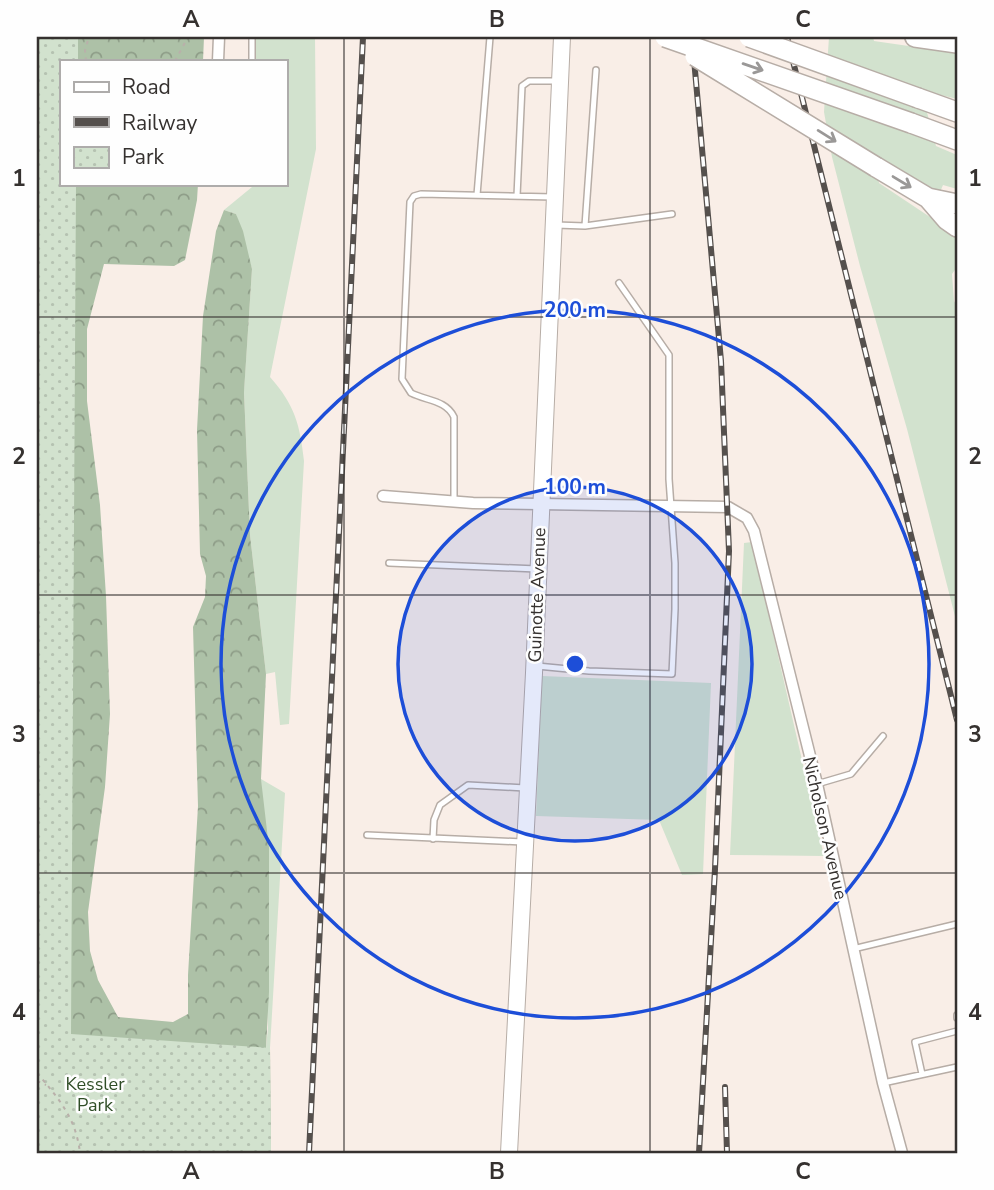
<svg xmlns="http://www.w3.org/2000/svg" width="994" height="1190" font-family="'Nunito Sans',sans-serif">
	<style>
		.grass { fill: #d2e2ce }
		.forest { fill: url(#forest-crowns) }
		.park { fill: url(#park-dots) }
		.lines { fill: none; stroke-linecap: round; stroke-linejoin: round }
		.lane-casing { stroke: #b7ada6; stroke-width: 8 }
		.street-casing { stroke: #b7ada6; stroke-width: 13 }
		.secondary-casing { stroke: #b7ada6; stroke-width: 18 }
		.highway-casing { stroke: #b7ada6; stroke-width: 22 }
		.path { stroke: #b9b0aa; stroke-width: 2; stroke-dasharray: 3.5 5; stroke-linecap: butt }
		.lane { stroke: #fff; stroke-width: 5 }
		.street { stroke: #fff; stroke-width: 10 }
		.secondary { stroke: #fff; stroke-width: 16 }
		.highway { stroke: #fff; stroke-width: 19 }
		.rail-casing { stroke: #55504d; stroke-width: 6 }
		.rail { stroke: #fefefe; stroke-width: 3.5; stroke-dasharray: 10; stroke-linecap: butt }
		.highway-bridge-casing { stroke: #b7ada6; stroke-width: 22; stroke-linecap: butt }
		.highway-bridge { stroke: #fff; stroke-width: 19 }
		.oneway { stroke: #9a9897 }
		.grid { fill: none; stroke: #35312f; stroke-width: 2; stroke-opacity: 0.55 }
		.ring { fill: none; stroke: #1d4ed8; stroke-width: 3.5 }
		.labels { text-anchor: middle; stroke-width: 5; stroke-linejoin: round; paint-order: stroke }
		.street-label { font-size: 18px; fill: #35312f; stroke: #fefefe }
		.park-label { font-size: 18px; fill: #2f4d26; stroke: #fefefe }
		.centre { fill: #1d4ed8; stroke: #fefefe; stroke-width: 3.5 }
		.ring-label { font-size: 21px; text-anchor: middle; font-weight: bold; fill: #1d4ed8; stroke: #fefefe; stroke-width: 5; stroke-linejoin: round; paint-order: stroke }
		.neatline { fill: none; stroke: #35312f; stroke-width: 2.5 }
		.grid-label { font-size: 23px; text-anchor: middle; font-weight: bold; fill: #35312f }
	</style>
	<defs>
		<pattern id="forest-crowns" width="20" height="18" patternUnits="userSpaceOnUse" patternTransform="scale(1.75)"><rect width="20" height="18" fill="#adc1a7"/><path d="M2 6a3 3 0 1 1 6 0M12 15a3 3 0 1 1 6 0" fill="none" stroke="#8e9d88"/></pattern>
		<pattern id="park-dots" width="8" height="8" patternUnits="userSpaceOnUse" patternTransform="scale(1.75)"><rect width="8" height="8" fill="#d2e2ce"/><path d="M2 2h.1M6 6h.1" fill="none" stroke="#b5c2b1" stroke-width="1.8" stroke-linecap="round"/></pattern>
	</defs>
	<rect width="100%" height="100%" fill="#f9eee7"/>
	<path class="grass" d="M256,37H315L316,149L270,377C295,405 300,425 304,461L289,724L280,725L275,672L266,674L250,535L244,391L252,269L236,214L224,210L252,187V184H285V61H256Z
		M829,37H873L874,41L957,53V99L921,90L936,146L957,155V189L943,185L940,192L918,183L875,159L879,183L957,235V267L952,274L954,301L957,306V624L907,429L860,266L832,157L824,112Z
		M752,542L824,856L730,855L744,543Z
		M542,676L711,683L703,874L682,875L659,820L536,816Z
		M261,779L285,793L270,1048H266L268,1027Z"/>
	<path class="forest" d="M37,37H204L203,61H61V184H198L197,200L185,260L174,266L104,264L87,329V401L100,505L106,596L110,714L105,787L88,912L90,951L98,980L118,1017L173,1022L188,1014V975L198,806L193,627L205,597L206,576L200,554L197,430L203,316L216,231L224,210L236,214L243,231L252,269L244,392L250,535L266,674L261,779L269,848V992L266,1048H270L271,1153H37L53,1066Z"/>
	<path class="park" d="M37,37H78V61H61V184H76L71,1034L270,1048L271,1153H37Z"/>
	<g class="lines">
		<g class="lane-casing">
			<path id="lane" d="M252,37V61
				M477,195L490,37
				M517,196L522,86L529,81H557
				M556,225L585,226L596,70
				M585,226L672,214
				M454,501V417C446,400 427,401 411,393L402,379L410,202L414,196L421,194L553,197
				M389,563L537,569
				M537,666L589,671L672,674L675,609V563L669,479V355L619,283
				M817,784L851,774L883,736
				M367,835L522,842
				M433,839L434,820L440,805L468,785L525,788
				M853,949L957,924
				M957,1015V1018
				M922,1074L915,1042L957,1031
				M883,1083L957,1067"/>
		</g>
		<g class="street-casing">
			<path id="street" d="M218,61L219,37
				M383,496L473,503L728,507L747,518L754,531L817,784L883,1083L902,1153"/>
		</g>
		<g class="secondary-casing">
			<path id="secondary" d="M509,1153L534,673L562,37"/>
		</g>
		<g class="highway-casing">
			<path id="highway" d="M915,37L957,43
				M918,98L957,112
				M911,123L957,140
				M876,167L928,198L957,204
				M928,198L947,220L957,227"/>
		</g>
		<path class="path" d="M86,61L85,50L89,37
			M175,61L188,37
			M37,1073C59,1099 76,1118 80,1153
			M37,1081L46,1085"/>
		<use href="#lane" class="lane"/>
		<use href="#street" class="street"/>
		<use href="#secondary" class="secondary"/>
		<use href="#highway" class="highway"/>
		<g class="rail-casing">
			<path id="rail" d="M692,37L721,361L729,551L715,869L699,1153
				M787,37L957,720
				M725,1087L727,1153
				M309,1153L363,37"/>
		</g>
		<use href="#rail" class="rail"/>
		<g class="highway-bridge-casing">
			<path id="highway-bridge" d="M665,37L911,123
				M749,37L918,98
				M695,56L876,167"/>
		</g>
		<use href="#highway-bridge" class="highway-bridge"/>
	</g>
	<defs><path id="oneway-shaft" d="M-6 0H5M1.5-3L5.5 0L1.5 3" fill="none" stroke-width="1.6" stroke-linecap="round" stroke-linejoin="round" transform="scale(1.75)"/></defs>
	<g class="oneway">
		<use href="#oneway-shaft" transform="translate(753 67) rotate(19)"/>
		<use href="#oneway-shaft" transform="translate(827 136) rotate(32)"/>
		<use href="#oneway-shaft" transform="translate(902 182) rotate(31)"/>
	</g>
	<path class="grid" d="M344,37V1153M650,37V1153M37,317H957M37,595H957M37,873H957"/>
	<circle cx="575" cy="664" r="177" fill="#1d4ed8" fill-opacity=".12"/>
	<g class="ring">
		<circle cx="575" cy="664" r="177"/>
		<circle cx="575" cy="664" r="354"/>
	</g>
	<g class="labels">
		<g class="street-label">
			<text transform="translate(537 595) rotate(-88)" y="6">Guinotte Avenue</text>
			<text transform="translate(825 828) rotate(77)" y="6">Nicholson Avenue</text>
		</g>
		<g class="park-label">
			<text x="95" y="1090">Kessler<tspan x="95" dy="21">Park</tspan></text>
		</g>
	</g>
	<circle cx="575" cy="664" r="10" class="centre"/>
	<g class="ring-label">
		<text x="575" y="317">200 m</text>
		<text x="575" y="494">100 m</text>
	</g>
	<rect width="994" height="1190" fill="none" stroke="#fefefe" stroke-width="77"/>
	<rect x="60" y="60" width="228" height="126" fill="#fefefe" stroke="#aeacab" stroke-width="2"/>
	<rect x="74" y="82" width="35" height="10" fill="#ffffff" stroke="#aeacab" stroke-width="2"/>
	<text x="122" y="94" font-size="21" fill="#35312f">Road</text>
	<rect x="74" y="117" width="35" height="10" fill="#55504d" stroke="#aeacab" stroke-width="2"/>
	<text x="122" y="130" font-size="21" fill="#35312f">Railway</text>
	<rect x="74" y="147" width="35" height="21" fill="url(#park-dots)" stroke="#aeacab" stroke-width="2"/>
	<text x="122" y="164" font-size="21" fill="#35312f">Park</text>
	<rect x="38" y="38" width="918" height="1114" class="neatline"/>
	<g class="grid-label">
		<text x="191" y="27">A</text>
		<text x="497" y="27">B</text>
		<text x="803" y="27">C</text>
		<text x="19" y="186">1</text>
		<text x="975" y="186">1</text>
		<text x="19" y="464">2</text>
		<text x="975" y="464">2</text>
		<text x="19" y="742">3</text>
		<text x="975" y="742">3</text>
		<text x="19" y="1020">4</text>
		<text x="975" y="1020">4</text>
		<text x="191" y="1179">A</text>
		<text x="497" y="1179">B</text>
		<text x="803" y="1179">C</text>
	</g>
</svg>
